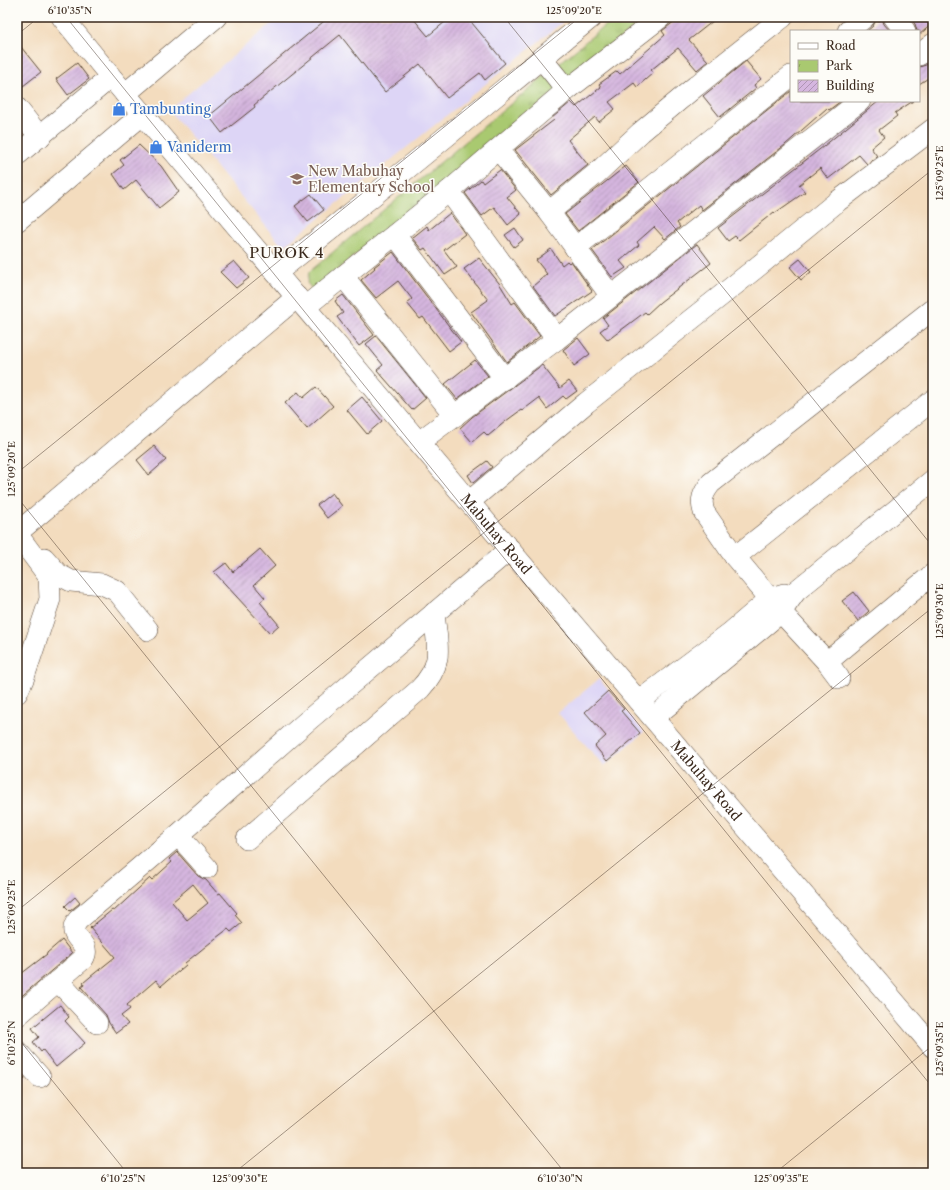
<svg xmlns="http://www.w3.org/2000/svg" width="950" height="1190" font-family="'Libre Caslon Text',serif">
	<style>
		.built { fill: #ddd5f6 }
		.park { fill: url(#park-tufts); stroke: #727a47 }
		.building { fill: url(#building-hatch); fill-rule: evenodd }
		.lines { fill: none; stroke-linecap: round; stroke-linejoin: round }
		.minor-casing { stroke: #574536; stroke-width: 22 }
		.minor { stroke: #fff; stroke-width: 21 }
		.ticks { fill: none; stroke: #3b2a1e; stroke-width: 1; stroke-opacity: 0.45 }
		.labels { text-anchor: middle; stroke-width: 3; stroke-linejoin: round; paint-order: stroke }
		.shop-label { font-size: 14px; fill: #366cbe; stroke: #fdfcf7; text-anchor: start }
		.education-label { font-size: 14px; fill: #785e54; stroke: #fdfcf7; text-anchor: start }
		.street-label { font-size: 14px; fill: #3b2a1e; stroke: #fdfcf7 }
		.neighbourhood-label { font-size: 15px; letter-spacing: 1px; fill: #3b2a1e; stroke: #fdfcf7 }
		.neatline { fill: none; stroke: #3b2a1e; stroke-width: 1.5 }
		.ticks-label { font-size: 10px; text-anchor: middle; fill: #3b2a1e }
	</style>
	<defs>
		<pattern id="park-tufts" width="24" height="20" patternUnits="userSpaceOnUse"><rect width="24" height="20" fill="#a9c970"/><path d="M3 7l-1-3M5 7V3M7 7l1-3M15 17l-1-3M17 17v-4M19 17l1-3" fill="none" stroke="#8ba35b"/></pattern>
		<pattern id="building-hatch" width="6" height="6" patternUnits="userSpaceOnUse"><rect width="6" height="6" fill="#d5b6df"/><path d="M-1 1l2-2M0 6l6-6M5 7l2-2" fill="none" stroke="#ae94b4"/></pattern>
	</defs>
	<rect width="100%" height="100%" fill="#fdfcf7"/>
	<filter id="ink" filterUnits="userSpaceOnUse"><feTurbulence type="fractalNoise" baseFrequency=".025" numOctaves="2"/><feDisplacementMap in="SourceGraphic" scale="8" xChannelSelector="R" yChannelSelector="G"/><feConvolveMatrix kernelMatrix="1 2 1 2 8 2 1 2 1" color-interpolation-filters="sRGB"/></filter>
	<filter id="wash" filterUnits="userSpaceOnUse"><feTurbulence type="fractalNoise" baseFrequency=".012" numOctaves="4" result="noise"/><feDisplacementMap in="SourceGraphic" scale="16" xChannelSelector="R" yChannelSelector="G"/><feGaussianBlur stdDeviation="0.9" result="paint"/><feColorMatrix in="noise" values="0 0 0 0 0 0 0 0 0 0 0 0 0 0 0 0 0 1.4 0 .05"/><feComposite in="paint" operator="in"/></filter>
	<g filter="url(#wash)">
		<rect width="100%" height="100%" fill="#f3dcbe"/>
		<path class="built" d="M279,17H569L283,247L169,110Z
			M599,679L644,732L604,766L558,713Z"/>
		<path class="park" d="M615,17H647L313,290L307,283L309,272Z"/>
		<g id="blocks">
			<path class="building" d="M329,17H412L428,36L451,17H467L505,63L485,80L480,73L447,98L420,64L385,92L340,35L254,105L255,107L222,133L209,116Z
				M680,17H718L689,40L708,61L697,70L678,48L651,70L653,73L637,87L634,83L609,102L615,109L599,122L595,117L568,140L588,165L551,195L515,150L554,120L552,118L571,102L576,107L601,87L599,84L617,71L620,74L665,35L662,31Z
				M909,17H933V23L919,35V31H917L915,24Z
				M877,18L879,21L882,18L884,24L890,31H867L873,26Z
				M17,42L41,72L23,86L17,78Z
				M933,59V75L919,84V67L926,65Z
				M746,61L761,79L754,85L756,88L720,117L703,96Z
				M77,63L89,79L68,95L56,79Z
				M791,91V101H841L829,110L827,108L785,145L702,210L699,205L677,223L680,227L665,239L654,227L637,242L639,245L620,261L626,268L612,277L592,250Z
				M879,101H913L895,113L897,116L879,130L884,137L871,148L877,156L867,164L859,155L828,179L820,168L799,185L805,192L775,213L774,212L739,240L735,236L728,241L718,228L824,146Z
				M139,145L161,166L179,192L159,208L136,180L124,190L113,174L124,165L120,160Z
				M626,166L639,182L578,231L565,214Z
				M500,170L516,190L507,197L521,214L508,225L494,207L482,216L465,193L481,180L483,183Z
				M311,194L324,210L308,222L295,206Z
				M450,213L465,234L444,250L457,267L445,275L425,248L422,250L412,238L427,226L429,230Z
				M515,228L523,240L514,247L505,235Z
				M697,244L711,263L660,302L647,314L645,312L608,340L600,331L608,325L603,318Z
				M551,249L562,265L567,261L569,263L571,261L592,291L555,316L533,286L547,274L536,260Z
				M393,252L461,342L449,351L423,317L420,319L407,303L412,299L398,281L376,298L361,280L375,268L374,267Z
				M479,258L499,283L512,304L515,302L540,336L507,362L471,312L488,300L464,269Z
				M800,259L811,272L801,280L790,267Z
				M234,261L249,278L236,288L220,272Z
				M343,295L374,335L359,346L337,317L343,313L335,301Z
				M376,336L426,398L412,410L377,370L383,365L366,344Z
				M578,338L590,354L574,366L563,350Z
				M475,360L488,376L457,399L445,384Z
				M542,365L560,388L569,381L577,391L566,399L563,396L547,409L539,398L522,411L521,410L506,421L488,436L484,432L472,442L460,428L472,417Z
				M316,387L333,406L307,429L285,403L298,392L303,398Z
				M362,397L382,421L367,434L347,410Z
				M154,446L166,460L149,475L137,460Z
				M487,461L492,467L473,483L468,475Z
				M332,493L342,506L327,518L317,505Z
				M260,549L275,566L254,585L265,598L260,602L279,625L270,633L214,572L226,563L233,572Z
				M854,592L869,611L858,621L842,601Z
				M608,691L624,709L621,711L640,733L607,761L595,746L606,736L585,712Z
				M177,852L198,876L206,880L218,894L220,893L237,913L235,915L242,923L231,932L228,929L216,938L185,963L186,965L161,986L156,980L127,1005L130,1009L121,1016L128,1024L116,1033L109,1023L106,1015L81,987L84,985L83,983L90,977L115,957L90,928L112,910L114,911L150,878L152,880L172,862L169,859ZM193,884L208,903L187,920L172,902Z
				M75,897L80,903L70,911L65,906Z
				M62,940L72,953L17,1000V977L47,954V953Z
				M60,1005L69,1017L65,1021L85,1043L56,1067L43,1050L41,1052L33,1042L39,1037L32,1028Z
				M17,1069L25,1078L22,1081L17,1074Z"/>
		</g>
	</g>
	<g filter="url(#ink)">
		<use href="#blocks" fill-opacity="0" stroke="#574536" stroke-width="1"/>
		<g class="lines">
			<g class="minor-casing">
				<g id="minor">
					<path id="s1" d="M62,17L111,77L469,502L933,1047"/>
					<path d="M894,17L905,31"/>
					<path d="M848,31L865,17"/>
					<path d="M919,55L933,44"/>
					<path d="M541,58L567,90"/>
					<path d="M125,94L216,17"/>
					<path d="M17,108L40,137"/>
					<path d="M499,150L549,212L611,296"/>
					<path d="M17,155L111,77"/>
					<path d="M449,191L557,339"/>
					<path d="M549,212L597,173L641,132L696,86L783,17"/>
					<path d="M17,221L143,114"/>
					<path d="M395,235L505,379"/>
					<path d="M575,248L791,76"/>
					<path d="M276,273L409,167L592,17"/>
					<path d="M343,276L455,416"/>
					<path d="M305,307L449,191L567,90L661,17"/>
					<path d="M419,442L557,339L860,101"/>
					<path d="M469,502L586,403L756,268L838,201L933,129"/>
					<path d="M17,533L297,297"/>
					<path d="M17,534L49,577L50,599L24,677L17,693"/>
					<path d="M735,557L933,400"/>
					<path d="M44,558L58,574L71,581L102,584L117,591L148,630"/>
					<path d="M827,662L781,612L735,557L704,512C700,500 703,493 711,483L933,309"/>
					<path d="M839,678L827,662L933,574"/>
					<path d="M639,701L730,633L771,598L784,594"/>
					<path d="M653,718L781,612L796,591L933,480"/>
					<path d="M178,835L207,868"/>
					<path d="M247,839L420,689C445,662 437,647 434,613"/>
					<path d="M58,981L97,1023"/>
					<path d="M17,1016L83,959C94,941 63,939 78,920L178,835L305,723L510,549"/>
					<path d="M17,1051L40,1077"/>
				</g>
			</g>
			<use href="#minor" class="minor"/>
		</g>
	</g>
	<path class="ticks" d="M66,17L933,1088M504,17L933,547M17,35L39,17M17,473L580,17M17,497L565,1173M17,911L933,169M17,1037L127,1173M234,1173L933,607M775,1173L933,1045"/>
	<defs>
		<g id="shop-bare" transform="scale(1.08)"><path d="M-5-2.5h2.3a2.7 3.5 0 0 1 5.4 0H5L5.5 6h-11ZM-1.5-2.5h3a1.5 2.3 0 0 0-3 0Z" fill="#3f7fe0" stroke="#fdfcf7" stroke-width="2.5" paint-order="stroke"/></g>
		<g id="school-bare" transform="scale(1.08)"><path d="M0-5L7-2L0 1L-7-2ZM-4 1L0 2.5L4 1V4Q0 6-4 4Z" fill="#8d6e63" stroke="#fdfcf7" stroke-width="2.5" paint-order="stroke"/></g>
	</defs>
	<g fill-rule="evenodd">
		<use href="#shop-bare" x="119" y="109"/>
		<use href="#shop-bare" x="156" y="147"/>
		<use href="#school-bare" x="297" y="179"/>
	</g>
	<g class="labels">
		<g class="shop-label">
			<text x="130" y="114">Tambunting</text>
			<text x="167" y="152">Vaniderm</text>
		</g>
		<g class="education-label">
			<text x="308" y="176">New Mabuhay<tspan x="308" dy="16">Elementary School</tspan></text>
		</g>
		<g class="street-label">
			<text dy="5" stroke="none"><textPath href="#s1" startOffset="675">Mabuhay Road</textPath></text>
			<text dy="5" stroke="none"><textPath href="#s1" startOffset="999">Mabuhay Road</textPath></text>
		</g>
		<g class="neighbourhood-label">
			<text x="287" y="258">PUROK 4</text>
		</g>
	</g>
	<rect width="950" height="1190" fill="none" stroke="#fdfcf7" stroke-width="44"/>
	<rect x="790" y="30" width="130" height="72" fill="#fdfcf7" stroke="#afa8a0"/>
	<rect x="798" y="43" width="20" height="6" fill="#ffffff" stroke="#afa8a0"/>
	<text x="826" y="50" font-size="12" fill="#3b2a1e">Road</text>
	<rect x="798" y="60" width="20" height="12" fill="url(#park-tufts)" stroke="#afa8a0"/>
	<text x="826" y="70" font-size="12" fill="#3b2a1e">Park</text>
	<rect x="798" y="80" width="20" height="12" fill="url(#building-hatch)" stroke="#afa8a0"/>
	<text x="826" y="90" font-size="12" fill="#3b2a1e">Building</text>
	<rect x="22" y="22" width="906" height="1146" class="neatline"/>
	<g class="ticks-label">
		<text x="70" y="14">6°10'35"N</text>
		<text x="574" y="14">125°09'20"E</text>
		<text transform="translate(939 173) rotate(-90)" y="4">125°09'25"E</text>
		<text transform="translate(11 469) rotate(-90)" y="4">125°09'20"E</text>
		<text transform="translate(939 611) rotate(-90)" y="4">125°09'30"E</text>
		<text transform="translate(11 907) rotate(-90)" y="4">125°09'25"E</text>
		<text transform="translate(11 1043) rotate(-90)" y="4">6°10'25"N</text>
		<text transform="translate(939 1049) rotate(-90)" y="4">125°09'35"E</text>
		<text x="123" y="1182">6°10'25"N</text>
		<text x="240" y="1182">125°09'30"E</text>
		<text x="560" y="1182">6°10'30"N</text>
		<text x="781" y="1182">125°09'35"E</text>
	</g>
</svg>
